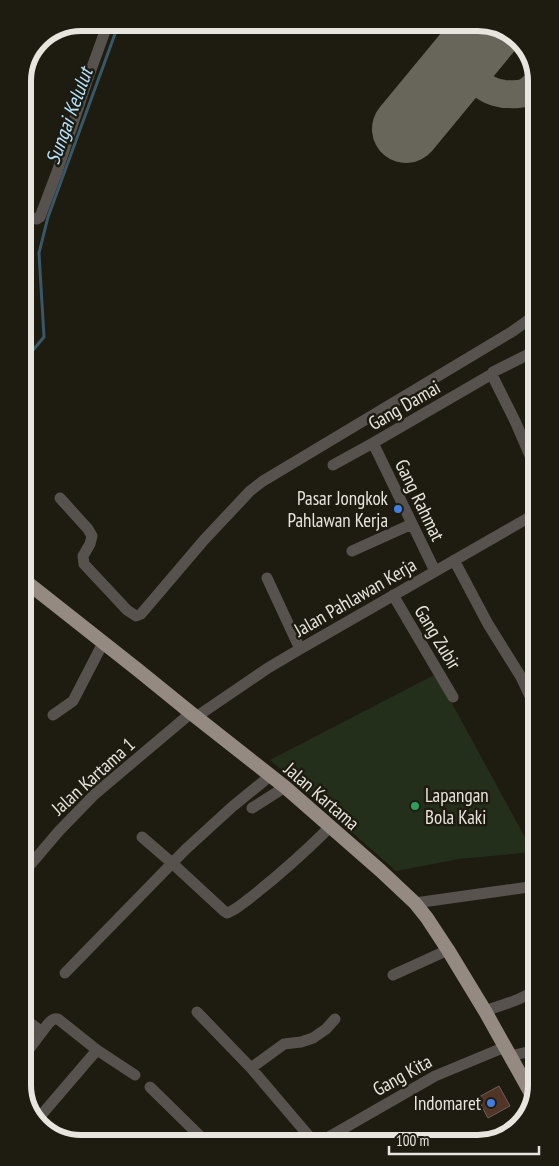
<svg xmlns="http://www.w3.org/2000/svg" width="559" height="1166" font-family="'PT Sans Narrow',sans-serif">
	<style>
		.green { fill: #242f1b }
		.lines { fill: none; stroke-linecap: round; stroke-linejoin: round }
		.stream { stroke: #375868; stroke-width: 3 }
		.taxiway { stroke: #68655b; stroke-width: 28 }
		.runway { stroke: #68655b; stroke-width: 68 }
		.building { fill: #513527; stroke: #6d5f58 }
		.minor { stroke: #58524e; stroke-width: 11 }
		.major { stroke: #948a81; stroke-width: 14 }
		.shop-dot { fill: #3f7fe0; stroke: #1e1b10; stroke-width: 2 }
		.leisure-dot { fill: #2e9e5b; stroke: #1e1b10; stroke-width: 2 }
		.labels { text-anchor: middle; stroke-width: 5; stroke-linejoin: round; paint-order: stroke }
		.street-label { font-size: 19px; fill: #e7e5dd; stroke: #1e1b10 }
		.poi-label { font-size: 19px; fill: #e7e5dd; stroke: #1e1b10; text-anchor: end }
		.water-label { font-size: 20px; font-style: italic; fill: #b4e4fe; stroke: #1e1b10 }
		.rim { fill: none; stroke: #e7e5dd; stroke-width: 6 }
	</style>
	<rect width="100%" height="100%" fill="#1e1b10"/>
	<path class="green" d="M436,674L533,852L459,859L396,871L270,760Z"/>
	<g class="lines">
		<path class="stream" d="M23,362L44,337L39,253L48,217L119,23"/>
		<path class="taxiway" d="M482,23C476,26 466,29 462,35C460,39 461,46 462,50C465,72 481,91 504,94C511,94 517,95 524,93C527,92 530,89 533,87"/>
		<path class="runway" d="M406,129L491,26"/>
	</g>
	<path class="building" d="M499,1086L510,1106L488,1118L477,1098Z"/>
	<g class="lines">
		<path class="minor" d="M23,211L32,218L37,219L40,217L57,172L87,81L108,23
			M534,353H531L493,372L492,375L515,421L535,467
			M373,443L435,571
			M333,465L373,443L492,374
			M60,498L88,529L92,536L90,544L83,556L84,564L127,610L136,616L141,614L204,540L250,491L263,481L513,331L527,321L534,315
			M352,551L412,524
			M454,560L488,624L521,677L535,707
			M267,578L300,649
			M393,595L453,697
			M53,715L73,701L103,643
			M196,717L268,668L300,649L535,514
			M252,808L285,787
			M142,837L172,863L224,911L227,913C236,910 243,903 250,898C278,876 305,852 330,827
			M25,871L59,831L95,794L191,713
			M415,903L536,886
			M65,973L186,849L232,807L270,776
			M393,975L448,950
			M485,1011C503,1004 521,1001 536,989
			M197,1012L251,1068L314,1142
			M25,1019L42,1032C46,1027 51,1017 58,1019L97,1050L135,1075
			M26,1053L42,1032
			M510,1056L532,1051L536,1048
			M251,1068L284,1044L301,1042L313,1038L326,1029L335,1019
			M150,1087L206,1142
			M37,1120L97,1050
			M320,1142L435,1076L505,1047"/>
		<path class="major" d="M24,580L138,670L191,713L285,787L381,871L415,903L427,918L448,950L485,1011L533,1097"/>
	</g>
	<g class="shop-dot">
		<circle cx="398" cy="509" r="5"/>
		<circle cx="491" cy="1103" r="5"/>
	</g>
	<circle class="leisure-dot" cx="415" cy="806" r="5"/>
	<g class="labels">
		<g class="street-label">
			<text transform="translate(404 405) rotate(-30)" y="7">Gang Damai</text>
			<text transform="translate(420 500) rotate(64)" y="7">Gang Rahmat</text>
			<text transform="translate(355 597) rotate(-30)" y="7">Jalan Pahlawan Kerja</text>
			<text transform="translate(438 637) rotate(59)" y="7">Gang Zubir</text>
			<text transform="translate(93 776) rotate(-42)" y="7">Jalan Kartama 1</text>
			<text transform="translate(322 796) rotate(41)" y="7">Jalan Kartama</text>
			<text transform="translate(402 1075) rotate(-29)" y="7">Gang Kita</text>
		</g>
		<g class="poi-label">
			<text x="388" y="505">Pasar Jongkok<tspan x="388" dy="22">Pahlawan Kerja</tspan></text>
			<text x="425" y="802" text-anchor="start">Lapangan<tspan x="425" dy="22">Bola Kaki</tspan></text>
			<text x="481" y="1110">Indomaret</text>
		</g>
		<g class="water-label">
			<text transform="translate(69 116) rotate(-70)" y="7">Sungai Kelulut</text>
		</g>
	</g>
	<path d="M0 0H559V1166H0ZM81 31H478A50 50 0 0 1 528 81V1085A50 50 0 0 1 478 1135H81A50 50 0 0 1 31 1085V81A50 50 0 0 1 81 31Z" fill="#1e1b10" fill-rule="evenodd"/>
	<path class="rim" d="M81 31H478A50 50 0 0 1 528 81V1085A50 50 0 0 1 478 1135H81A50 50 0 0 1 31 1085V81A50 50 0 0 1 81 31Z"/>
	<path d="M389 1146v8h150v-8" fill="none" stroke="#e7e5dd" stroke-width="2.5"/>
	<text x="396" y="1146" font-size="15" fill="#e7e5dd" stroke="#1e1b10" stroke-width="4" paint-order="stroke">100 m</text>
</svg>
